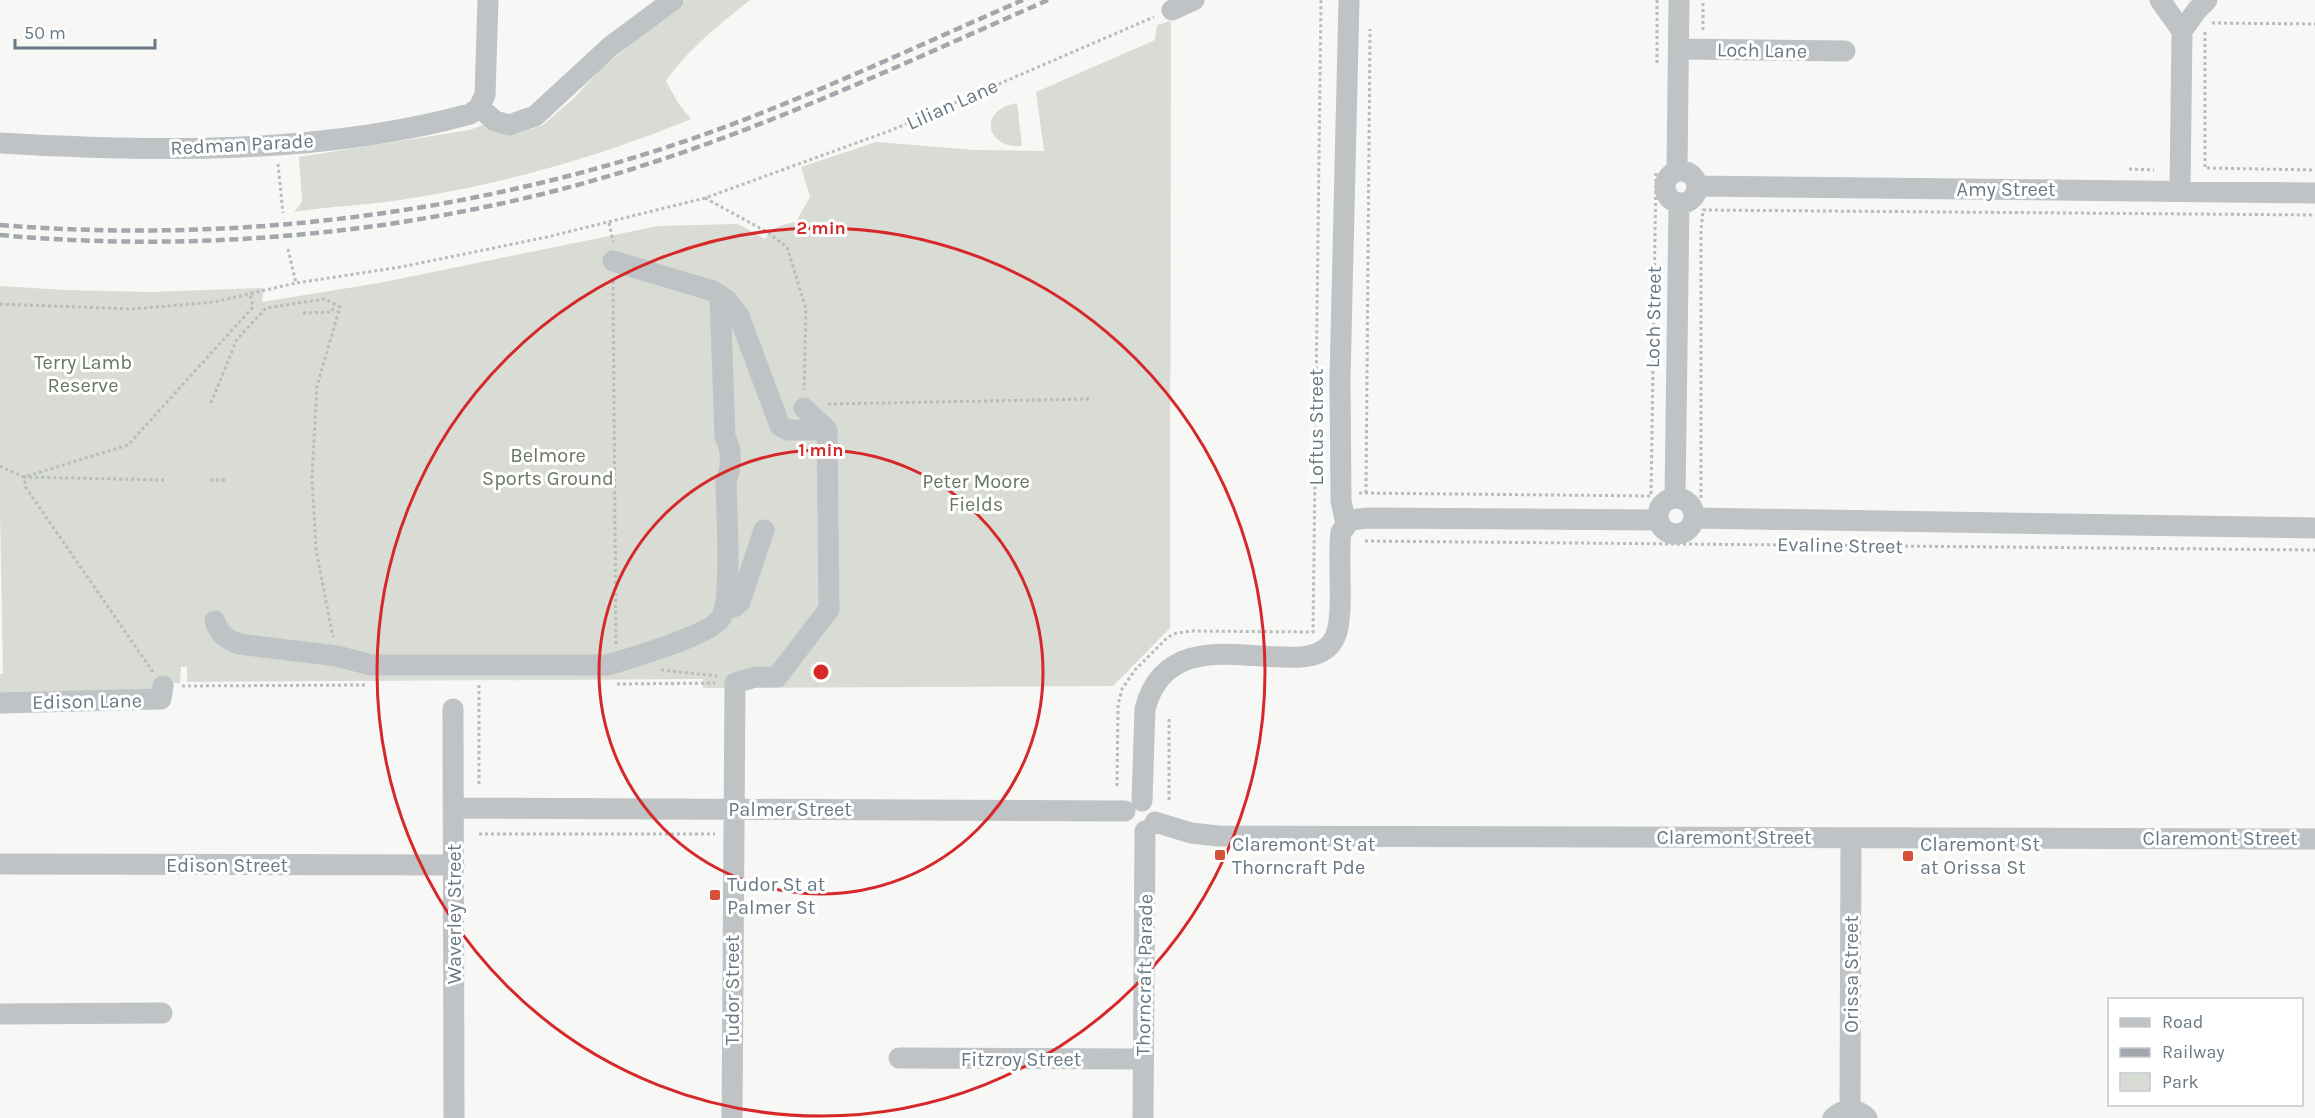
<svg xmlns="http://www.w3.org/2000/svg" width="2315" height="1118" font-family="Karla,sans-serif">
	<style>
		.green { fill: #d8dcd4 }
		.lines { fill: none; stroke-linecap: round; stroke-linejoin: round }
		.path { stroke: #b9bcbe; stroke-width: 3; stroke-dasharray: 3 3; stroke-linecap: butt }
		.minor { stroke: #bfc3c6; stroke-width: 21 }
		.rail { stroke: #a1a7ac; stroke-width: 4.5; stroke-dasharray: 9 4.5; stroke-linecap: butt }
		.ring { fill: none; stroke: #d62828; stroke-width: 3 }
		.poi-dot { fill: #d55037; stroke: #fff; stroke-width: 2 }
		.labels { text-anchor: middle; stroke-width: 6; stroke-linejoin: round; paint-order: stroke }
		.street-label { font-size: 20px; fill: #697983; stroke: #fff }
		.park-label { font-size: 20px; fill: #687663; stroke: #fff }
		.poi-label { font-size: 20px; fill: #697983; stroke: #fff; text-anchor: start }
		.centre { fill: #d62828; stroke: #fff; stroke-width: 3 }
		.ring-label { font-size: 18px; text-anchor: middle; font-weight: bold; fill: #d62828; stroke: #fff; stroke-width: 6; stroke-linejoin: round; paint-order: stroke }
	</style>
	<rect width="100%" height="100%" fill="#f7f7f5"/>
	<path class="green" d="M685,0H750C720,24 688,49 666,81L678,103L691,119C599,157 506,183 407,199C370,205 332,206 294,212L302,202L299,157L470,130L482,125L516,134L543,125L574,98L600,70Z
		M1171,21L1170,628L1113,686L703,688V679L187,682V667H181L180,683H172V692L0,694V674H3L0,510V286L65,290L150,292L264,288L262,302L379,283L658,226L738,224L765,239C773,226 782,225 796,222L810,197L801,167L876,142L976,150L1044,151L1036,92L1155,40L1157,25Z
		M1017,103L1022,146C986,149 977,110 1017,103Z"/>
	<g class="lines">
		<path class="path" d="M1657,0V64
			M2212,23L2315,24
			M1703,30V0
			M2205,32V168L2315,170
			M278,164L283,213
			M2129,169L2154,170
			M705,198L769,233L787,247L806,309L804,390
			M609,223L613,242
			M288,249L296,283L401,267L547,237L705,198L892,130L1154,17
			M613,281L616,644
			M0,304L132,309L214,302L296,283
			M303,313L332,312L334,304
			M211,403L237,339L266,308L325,299L340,307L317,386L312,477L316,550L333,637
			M828,404L1089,399
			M0,466L24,477L128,445L253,307L250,293
			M210,480H228
			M1359,493L1651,496L1656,170
			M1366,493L1370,29
			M1701,498V231L1703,210L2315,215
			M1365,541L2315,550
			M661,670L717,676
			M153,672L26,488L24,477L164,480
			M617,684L715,683
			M479,685V785
			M182,686L367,685
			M1117,786L1118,705L1122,689L1135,670L1166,639L1173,634L1190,631L1313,632L1321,0
			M1169,800V716
			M479,834H715"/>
		<path class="minor" d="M2160,0L2182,31L2180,190
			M1172,10L1194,0
			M2182,31L2197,10L2207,0
			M1679,49L1845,51
			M479,107L495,121L509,125L535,116L611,46L673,0
			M0,143C153,152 320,155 470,114L479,107L485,95L488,0
			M1665 187a16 16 0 1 1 32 0a16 16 0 1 1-32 0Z
			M1677,171L1679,0
			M1697,186L2315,193
			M613,261L713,291L727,300L739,316L780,426L788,430H827
			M1675,497L1679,204
			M1658 516a18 18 0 1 1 36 0a18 18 0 1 1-36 0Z
			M1694,518L2315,528
			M1346,524L1341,501L1340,379L1349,0
			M725,607H734L740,602L764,530
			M215,621C219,634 226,639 239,644L337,656L371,665H607C629,659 710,635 721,618C733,599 726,508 726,481C732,467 732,450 725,437L720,295
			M0,703L161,699L163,686
			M453,709L454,1118
			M1142,801L1145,709C1172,604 1311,693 1335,637C1345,616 1337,559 1341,532L1351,520L1368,518L1658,520
			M455,808L1125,811
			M1155,822L1191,833L1218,836L2315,839
			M0,864L454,865
			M0,1014L162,1013
			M899,1058L1143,1059
			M1850,1110L1851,838
			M732,1118L735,683L756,677H777L829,609L827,430L804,408
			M1143,1118L1145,831
			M1833,1118C1844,1108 1856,1107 1867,1118"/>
		<path class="rail" d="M0,225C238,244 478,214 703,135C812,96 917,46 1023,0
			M0,235C216,255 447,230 654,162C789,118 918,57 1048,0"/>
	</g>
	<g class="ring">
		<circle cx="821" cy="672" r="222"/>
		<circle cx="821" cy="672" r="444"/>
	</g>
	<g class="poi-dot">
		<rect x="1214" y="849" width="12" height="12" rx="3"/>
		<rect x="1902" y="850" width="12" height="12" rx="3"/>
		<rect x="709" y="889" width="12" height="12" rx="3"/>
	</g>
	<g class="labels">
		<g class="street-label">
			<text transform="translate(1762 50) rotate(1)" y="7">Loch Lane</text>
			<text transform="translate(952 104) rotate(-24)" y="7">Lilian Lane</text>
			<text transform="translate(242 144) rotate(-3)" y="7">Redman Parade</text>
			<text x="2006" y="196">Amy Street</text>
			<text transform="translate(1653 317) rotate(-89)" y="7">Loch Street</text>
			<text transform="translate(1316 427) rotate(-90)" y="7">Loftus Street</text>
			<text transform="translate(1840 545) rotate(1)" y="7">Evaline Street</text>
			<text transform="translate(87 701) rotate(-1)" y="7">Edison Lane</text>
			<text x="790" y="816">Palmer Street</text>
			<text x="1734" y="844">Claremont Street</text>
			<text x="2220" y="845">Claremont Street</text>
			<text x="227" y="872">Edison Street</text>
			<text transform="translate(454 914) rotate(-90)" y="7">Waverley Street</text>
			<text transform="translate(1851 974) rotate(-90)" y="7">Orissa Street</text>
			<text transform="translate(1144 975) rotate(-89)" y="7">Thorncraft Parade</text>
			<text transform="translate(732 990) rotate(-90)" y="7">Tudor Street</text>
			<text x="1021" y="1066">Fitzroy Street</text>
		</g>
		<g class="park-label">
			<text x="83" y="369">Terry Lamb<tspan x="83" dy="23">Reserve</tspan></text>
			<text x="548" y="462">Belmore<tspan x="548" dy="23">Sports Ground</tspan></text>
			<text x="976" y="488">Peter Moore<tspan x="976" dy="23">Fields</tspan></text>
		</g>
		<g class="poi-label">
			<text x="1232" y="851">Claremont St at<tspan x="1232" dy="23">Thorncraft Pde</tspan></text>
			<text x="1920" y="851">Claremont St<tspan x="1920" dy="23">at Orissa St</tspan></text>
			<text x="727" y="891">Tudor St at<tspan x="727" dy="23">Palmer St</tspan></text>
		</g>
	</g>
	<circle cx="821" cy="672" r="9" class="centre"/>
	<g class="ring-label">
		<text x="821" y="234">2 min</text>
		<text x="821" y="456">1 min</text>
	</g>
	<rect x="2108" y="998" width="195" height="108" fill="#ffffff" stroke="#c3c9cd" stroke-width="1.5"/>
	<rect x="2120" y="1018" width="30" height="9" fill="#bfc3c6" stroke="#c3c9cd" stroke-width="1.5"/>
	<text x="2162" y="1028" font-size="18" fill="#697983">Road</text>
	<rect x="2120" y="1048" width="30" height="9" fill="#a1a7ac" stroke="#c3c9cd" stroke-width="1.5"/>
	<text x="2162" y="1058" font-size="18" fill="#697983">Railway</text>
	<rect x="2120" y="1073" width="30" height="18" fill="#d8dcd4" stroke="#c3c9cd" stroke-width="1.5"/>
	<text x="2162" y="1088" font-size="18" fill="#697983">Park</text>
	<path d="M15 39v9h140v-9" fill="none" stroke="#697983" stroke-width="3"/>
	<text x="24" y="39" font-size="18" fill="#697983" stroke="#ffffff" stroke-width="4.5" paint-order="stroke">50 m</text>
</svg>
